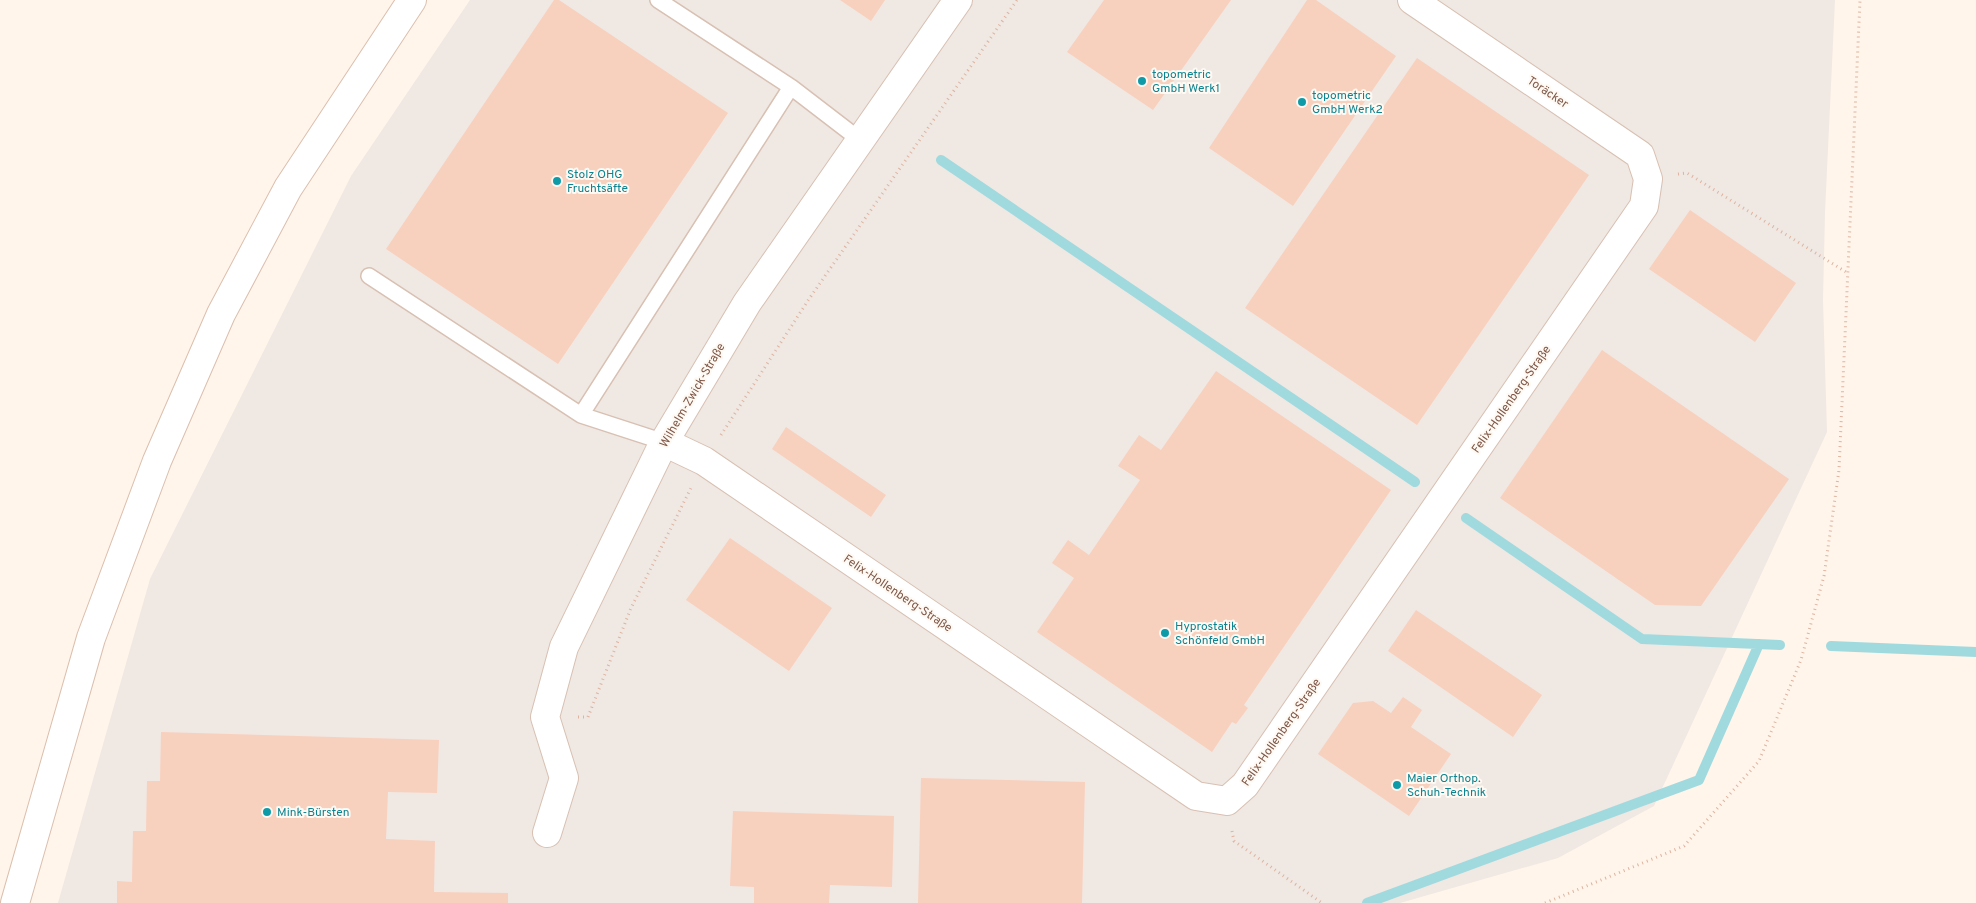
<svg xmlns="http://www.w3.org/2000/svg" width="1976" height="903" font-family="Overpass,sans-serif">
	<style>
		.industrial { fill: #f0e8e3 }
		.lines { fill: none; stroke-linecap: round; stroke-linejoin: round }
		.stream { stroke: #a0dadf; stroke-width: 10 }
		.building { fill: #f8d0be }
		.lane-casing { stroke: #d8c0b2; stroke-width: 18 }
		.street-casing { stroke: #d8c0b2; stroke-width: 30 }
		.secondary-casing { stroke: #dcbfae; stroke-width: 30 }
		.path { stroke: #deb3a0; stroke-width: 3; stroke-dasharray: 1 4; stroke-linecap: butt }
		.lane { stroke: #fff; stroke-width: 15 }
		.street { stroke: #fff; stroke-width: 28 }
		.secondary { stroke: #fff; stroke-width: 28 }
		.culture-dot { fill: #0f9aa8; stroke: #fff9f3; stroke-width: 2 }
		.labels { text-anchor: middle; stroke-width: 4; stroke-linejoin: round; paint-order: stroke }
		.culture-label { font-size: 12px; fill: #0d838f; stroke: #fff9f3; text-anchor: start }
		.street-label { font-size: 12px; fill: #7e5748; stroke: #fff9f3 }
	</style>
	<rect width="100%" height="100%" fill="#fff5ea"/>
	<path class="industrial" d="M470,0H1835L1825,212L1823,300L1827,432L1654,806L1558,858L1400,903H58L150,579L351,176Z"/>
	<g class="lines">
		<path class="stream" d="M941,160L1415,482
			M1466,518L1642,639L1780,645
			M1831,646L1976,652
			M1367,903L1699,780L1759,644"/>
	</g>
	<path class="building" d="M554,0H559L728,113L558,364L386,249Z
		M840,0H885L871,21Z
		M1104,0H1231L1153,110L1067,52Z
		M1307,0H1316L1396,56L1293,206L1209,148Z
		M1417,58L1589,175L1417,425L1245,308Z
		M1690,210L1796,283L1755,342L1649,269Z
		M1602,350L1789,479L1701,606L1655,605L1500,498Z
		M1216,371L1391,490L1244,705L1248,708L1236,724L1232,722L1212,752L1037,632L1074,578L1052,563L1068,540L1089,555L1140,480L1118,466L1139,435L1161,450Z
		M786,427L886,495L871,517L772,449Z
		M730,538L832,608L789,671L686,600Z
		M1416,610L1542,695L1513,737L1388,651Z
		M1403,697L1422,710L1411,727L1451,754L1409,816L1318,754L1353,703L1373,701L1391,713Z
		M161,732L439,740L437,793L388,792L386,839L435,841L434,892L508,893V903H117V881L132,882L133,831H146L147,781H160Z
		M921,778L1085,782L1082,903H918Z
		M733,811L894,816L892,887L830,885L829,903H754V887L730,886Z"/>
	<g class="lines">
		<g class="lane-casing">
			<path id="lane" d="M658,0L791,87L860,140
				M369,276L581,415L664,442
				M581,415L791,87"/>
		</g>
		<g class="street-casing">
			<path id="street" d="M664,442L704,461L1196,796L1227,801L1245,785L1644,206L1648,179L1640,155L1412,0
				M547,833L564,778L545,717L564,647L664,442L747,303L958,0"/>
		</g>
		<g class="secondary-casing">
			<path id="secondary" d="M15,903L91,638L157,461L221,314L288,188L412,0"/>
		</g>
		<path class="path" d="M1678,174L1687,173L1846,272
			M721,435L809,299L1017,0
			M578,717H588L631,608L691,488
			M1232,831L1234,841L1322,903
			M1545,903L1684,846L1759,761L1801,660L1824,576L1839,470L1860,0"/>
		<use href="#lane" class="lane"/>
		<use href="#street" class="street"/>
		<use href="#secondary" class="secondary"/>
	</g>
	<g class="culture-dot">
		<circle cx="1142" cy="81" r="5"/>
		<circle cx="1302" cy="102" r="5"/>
		<circle cx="557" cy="181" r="5"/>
		<circle cx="1165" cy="633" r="5"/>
		<circle cx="1397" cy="785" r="5"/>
		<circle cx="267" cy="812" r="5"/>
	</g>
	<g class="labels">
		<g class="culture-label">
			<text x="1152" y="78">topometric<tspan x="1152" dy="14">GmbH Werk1</tspan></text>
			<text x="1312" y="99">topometric<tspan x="1312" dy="14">GmbH Werk2</tspan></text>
			<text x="567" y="178">Stolz OHG<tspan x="567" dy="14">Fruchtsäfte</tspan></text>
			<text x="1175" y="630">Hyprostatik<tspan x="1175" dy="14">Schönfeld GmbH</tspan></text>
			<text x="1407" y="782">Maier Orthop.<tspan x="1407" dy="14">Schuh-Technik</tspan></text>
			<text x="277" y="816">Mink-Bürsten</text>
		</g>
		<g class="street-label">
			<text transform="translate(1548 92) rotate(34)" y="4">Toräcker</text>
			<text transform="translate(692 395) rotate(-60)" y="4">Wilhelm-Zwick-Straße</text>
			<text transform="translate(1511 399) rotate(-55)" y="4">Felix-Hollenberg-Straße</text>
			<text transform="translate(898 593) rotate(34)" y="4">Felix-Hollenberg-Straße</text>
			<text transform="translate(1281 732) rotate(-55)" y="4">Felix-Hollenberg-Straße</text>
		</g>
	</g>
</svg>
